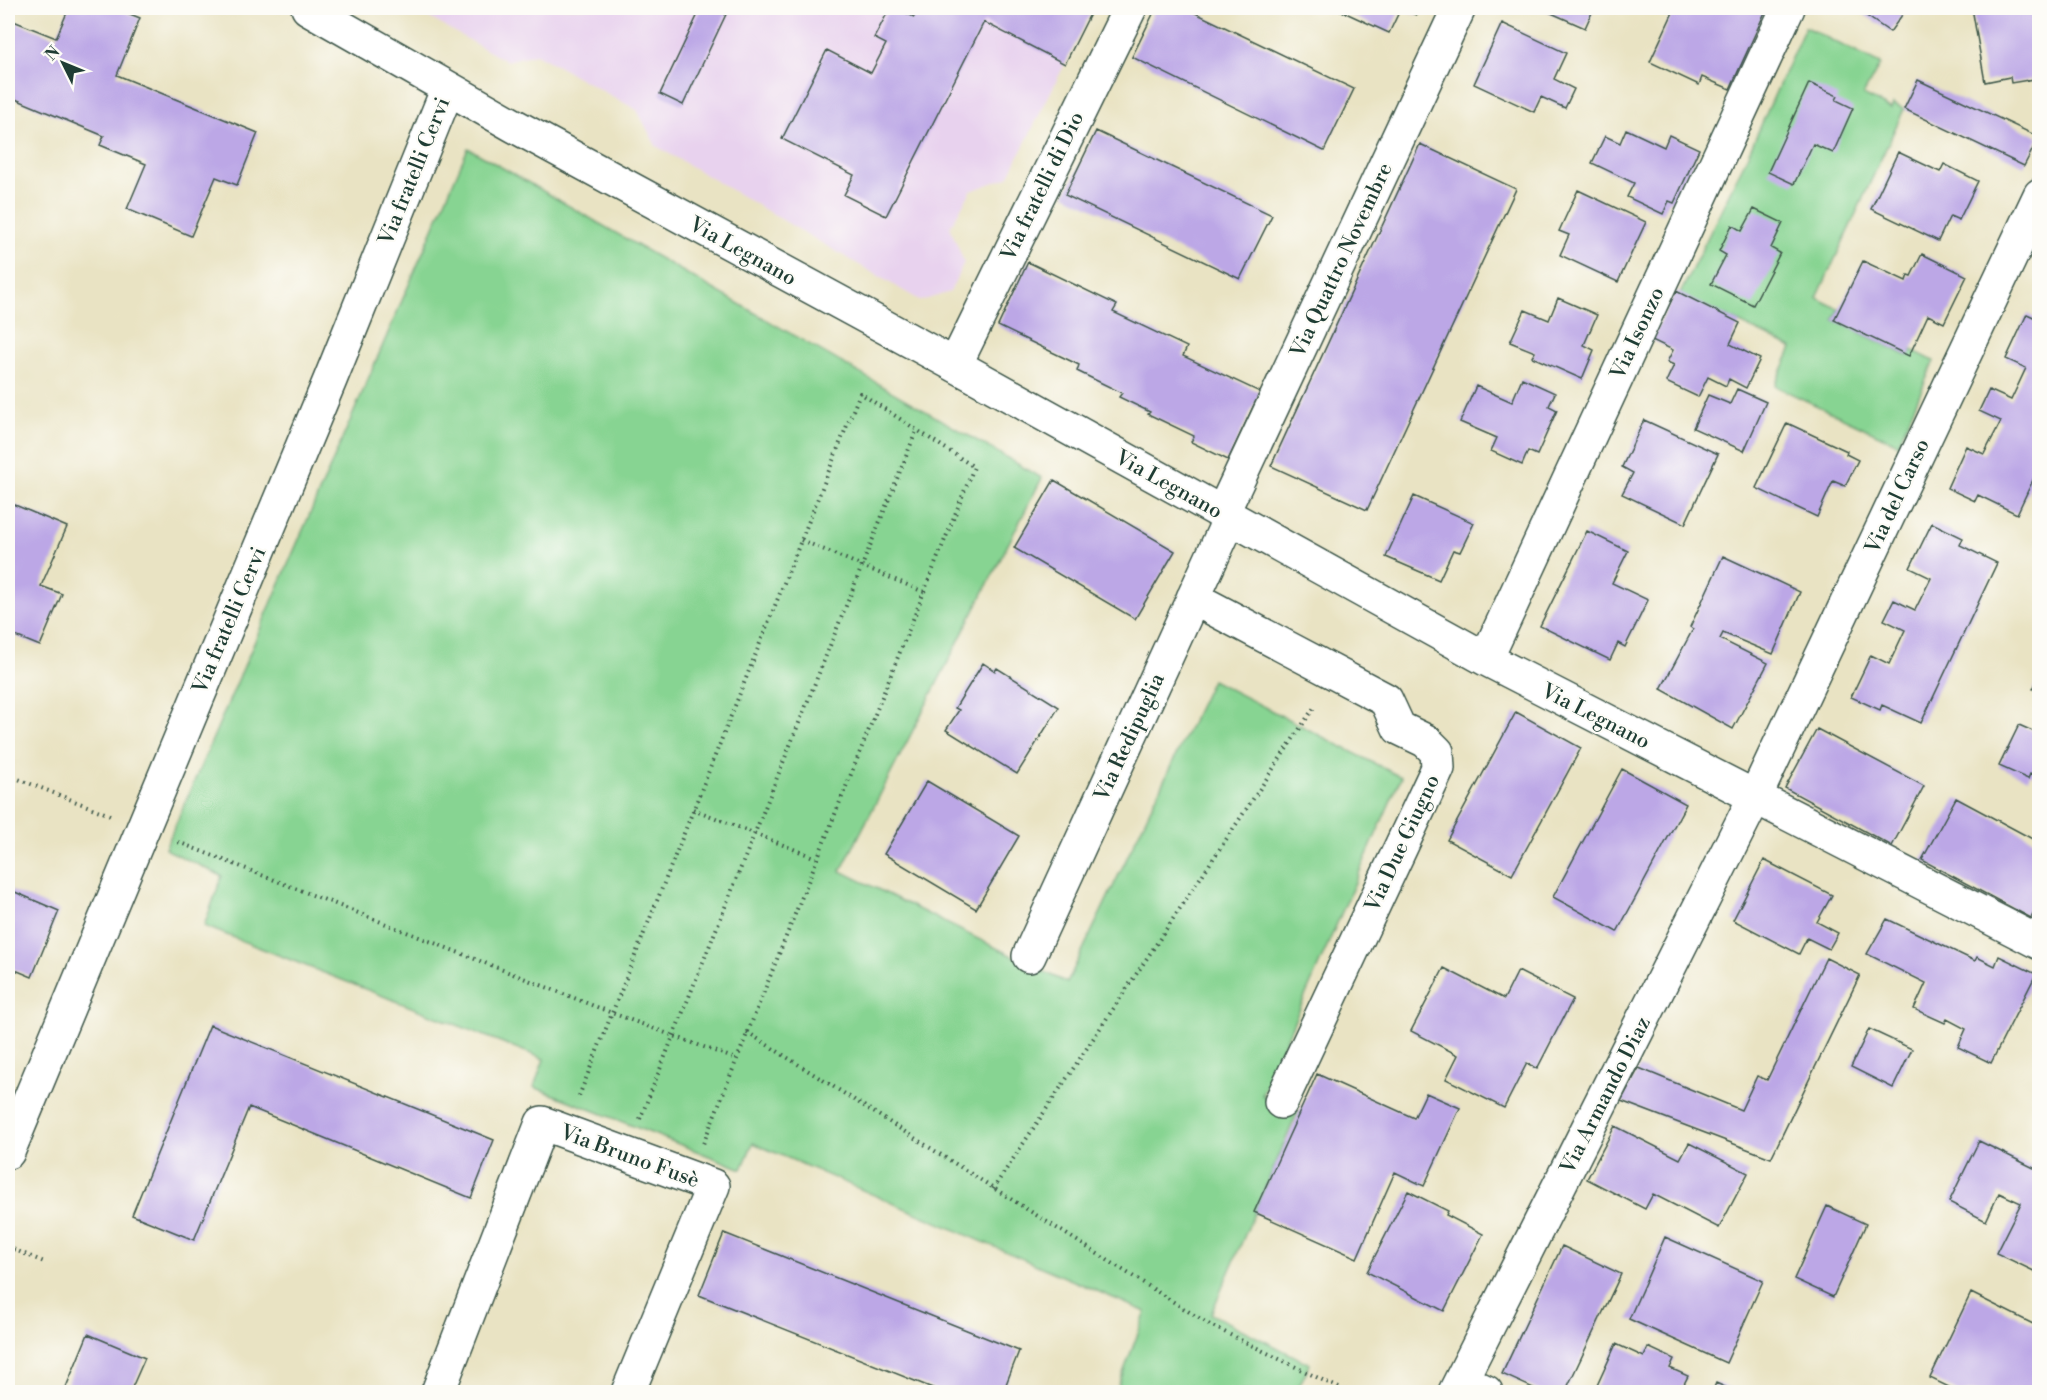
<svg xmlns="http://www.w3.org/2000/svg" width="2047" height="1400" font-family="'Libre Bodoni',serif">
	<style>
		.built { fill: #e8d2ee }
		.green { fill: #87d492; stroke: #538863; stroke-width: 1.5 }
		.building { fill: #bca7e6 }
		.lines { fill: none; stroke-linecap: round; stroke-linejoin: round }
		.minor-casing { stroke: #3d5649; stroke-width: 36 }
		.path { stroke: #3d5649; stroke-width: 4; stroke-dasharray: 1.5 4.5; stroke-linecap: butt }
		.minor { stroke: #fff; stroke-width: 33 }
		.labels { text-anchor: middle; stroke-width: 4.5; stroke-linejoin: round; paint-order: stroke }
		.street-label { font-size: 21px; fill: #1f3d34; stroke: #fdfcf7 }
	</style>
	<rect width="100%" height="100%" fill="#fdfcf7"/>
	<filter id="ink" filterUnits="userSpaceOnUse"><feTurbulence type="fractalNoise" baseFrequency=".0167" numOctaves="2"/><feDisplacementMap in="SourceGraphic" scale="12" xChannelSelector="R" yChannelSelector="G"/><feConvolveMatrix kernelMatrix="1 2 1 2 8 2 1 2 1" color-interpolation-filters="sRGB"/></filter>
	<filter id="wash" filterUnits="userSpaceOnUse"><feTurbulence type="fractalNoise" baseFrequency=".008" numOctaves="4" result="noise"/><feDisplacementMap in="SourceGraphic" scale="24" xChannelSelector="R" yChannelSelector="G"/><feGaussianBlur stdDeviation="1.35" result="paint"/><feColorMatrix in="noise" values="0 0 0 0 0 0 0 0 0 0 0 0 0 0 0 0 0 1.4 0 .05"/><feComposite in="paint" operator="in"/></filter>
	<g filter="url(#wash)">
		<rect width="100%" height="100%" fill="#e9e3c3"/>
		<path class="built" d="M412,8H1093L1008,177L971,191L950,227L964,262L950,292L921,301L656,146L637,110L536,54L506,61Z"/>
		<path class="green" d="M1805,27L1880,64L1863,95L1891,109L1893,104L1904,109L1817,298L1839,309L1834,320L1908,356L1912,350L1934,361L1898,444L1775,386L1792,348L1680,294L1745,161Z
			M468,148L1042,478L841,871L1067,983L1212,680L1401,777L1262,1095L1298,1111L1211,1314L1310,1364L1296,1392H1116L1146,1312L753,1143L742,1169L534,1087L544,1059L204,926L222,876L165,849Z"/>
		<g id="blocks">
			<path class="building" d="M69,8H115L140,18L117,75L258,133L237,185L216,177L191,236L127,209L146,164L100,145L104,136L8,96V29L11,20L56,38Z
				M701,8H729L683,105L660,94Z
				M890,8H896L914,17L919,8H1093L1065,64L984,22L886,216L844,195L854,175L782,139L827,50L871,73L886,44L874,38Z
				M1156,8H1185L1354,89L1324,151L1132,57Z
				M1335,8H1420L1416,15L1401,8L1389,33Z
				M1540,8H1594L1585,28Z
				M1675,8H1760L1766,10L1730,89L1702,77L1699,85L1650,62Z
				M1855,8H1907L1890,32Z
				M1972,8H2040V78L2011,83L2010,77L1985,82Z
				M1502,23L1566,53L1554,79L1574,89L1565,108L1541,97L1534,112L1474,84Z
				M1918,80L2039,137L2024,166L1904,109Z
				M1809,83L1838,96L1836,100L1853,108L1833,153L1813,144L1794,184L1768,172Z
				M1626,129L1664,147L1669,135L1699,149L1674,203L1669,201L1663,214L1627,197L1634,183L1592,163L1605,136L1620,143Z
				M1096,131L1272,215L1240,279L1065,195Z
				M1420,144L1516,189L1367,510L1271,466Z
				M1898,152L1940,172L1944,164L1978,181L1959,220L1950,216L1938,241L1871,209Z
				M1578,190L1646,222L1618,282L1560,255L1569,235L1559,231Z
				M1754,209L1783,223L1771,248L1780,253L1753,305L1711,284L1726,255L1719,251L1732,225L1742,231Z
				M1922,254L1967,276L1944,323L1928,315L1909,356L1834,320L1863,261L1906,281L1908,275L1911,276Z
				M1028,262L1117,305L1113,312L1187,347L1183,356L1260,392L1228,460L1191,442L1194,436L1148,414L1150,412L1119,397L1122,393L1077,371L1079,365L998,326Z
				M1676,291L1740,323L1730,344L1760,359L1746,388L1729,379L1726,386L1708,377L1698,397L1666,382L1674,365L1667,362L1673,350L1652,340Z
				M1558,298L1597,315L1584,345L1594,350L1582,379L1532,357L1535,352L1510,342L1525,310L1549,320Z
				M2027,314L2040,320V465L2017,514L1978,495L1975,501L1947,488L1966,446L1984,454L2001,421L1979,411L1989,390L2011,400L2026,368L2006,359Z
				M1522,378L1555,393L1549,406L1557,410L1537,455L1528,451L1522,465L1491,451L1497,438L1460,422L1476,386L1512,402Z
				M1737,389L1766,402L1744,451L1693,428L1708,395L1730,404Z
				M1644,420L1718,454L1685,524L1622,494L1633,473L1622,467Z
				M1787,423L1847,451L1846,454L1858,460L1845,486L1833,481L1817,517L1756,488Z
				M1054,480L1175,551L1135,619L1014,548Z
				M1414,496L1474,523L1460,552L1453,550L1439,580L1386,557Z
				M8,502L67,527L41,586L62,594L40,646L8,633Z
				M1932,523L1963,538L1960,545L1997,563L1921,723L1882,705L1880,710L1851,697L1871,655L1889,664L1905,630L1884,620L1894,600L1915,610L1931,578L1910,568Z
				M1587,531L1628,551L1612,583L1648,600L1625,647L1618,643L1610,660L1540,626Z
				M1723,556L1800,592L1773,654L1723,633L1720,639L1768,663L1733,729L1661,689L1693,629L1690,627Z
				M983,663L995,671L997,668L1059,707L1017,774L946,730L959,710L955,708Z
				M2040,675V693L2033,689Z
				M1516,712L1581,748L1512,875L1447,840Z
				M2019,725L2037,733L2040,727V778L2030,774L2028,779L1999,766Z
				M1817,729L1924,786L1892,846L1785,788Z
				M1622,769L1686,804L1617,932L1553,897Z
				M927,781L1019,836L976,909L884,854Z
				M1956,798L2040,843V902L2031,918L1922,860Z
				M1764,860L1832,895L1817,922L1838,933L1829,949L1807,938L1799,954L1733,920Z
				M8,889L59,911L32,977L8,967Z
				M1887,919L1975,961L1977,957L1995,966L1999,956L2036,974L1991,1063L1958,1047L1966,1029L1947,1019L1945,1023L1914,1009L1926,983L1867,954Z
				M1826,958L1860,975L1771,1158L1621,1101L1639,1068L1741,1110L1757,1076L1767,1080Z
				M1444,968L1504,999L1518,971L1573,999L1537,1069L1527,1063L1504,1108L1446,1079L1458,1055L1411,1031Z
				M210,1025L494,1140L471,1198L249,1107L194,1240L132,1215Z
				M1869,1029L1912,1049L1893,1088L1851,1067Z
				M1317,1074L1414,1118L1426,1093L1460,1108L1424,1186L1395,1172L1357,1258L1254,1212Z
				M1615,1126L1680,1159L1689,1143L1748,1173L1719,1228L1653,1194L1645,1209L1587,1179Z
				M1979,1141L2040,1171V1274L1996,1253L2021,1203L1999,1193L1986,1221L1949,1202Z
				M1408,1191L1448,1211L1446,1215L1483,1234L1444,1311L1367,1272Z
				M1827,1206L1866,1224L1833,1297L1794,1279Z
				M724,1233L1019,1351L1003,1392H934L935,1389L699,1295Z
				M1665,1237L1763,1281L1726,1363L1629,1319Z
				M1562,1246L1621,1274L1565,1392H1542L1502,1374Z
				M1971,1293L2037,1326L2040,1321V1392H1959L1930,1378Z
				M88,1334L145,1358L130,1392H64Z
				M1616,1344L1644,1357L1648,1347L1674,1359L1670,1368L1688,1376L1680,1392H1594Z
				M1716,1383L1736,1392H1712Z"/>
		</g>
	</g>
	<g filter="url(#ink)">
		<use href="#blocks" fill-opacity="0" stroke="#3d5649" stroke-width="1.5"/>
		<g class="lines">
			<g class="minor-casing">
				<path id="minor" d="M308,8L513,125L955,365L1486,659L2040,943
					M955,365L1130,8
					M1222,514L1459,8
					M1193,598L1386,700L1399,728L1426,741L1437,752L1438,768L1281,1102
					M1486,659L1788,8
					M1029,956L1230,518
					M8,1152L330,380L448,88
					M1461,1380L1486,1392
					M438,1392L542,1123L713,1186L628,1392
					M1455,1392L1755,797L2040,195"/>
			</g>
			<path class="path" d="M801,540L924,592
				M8,775L110,815
				M693,809L816,858
				M178,842L612,1013L736,1059
				M747,1032L1210,1325L1347,1392
				M579,1096L860,393L974,467L703,1144
				M640,1119L917,429
				M993,1189L1315,706
				M8,1247L44,1262"/>
			<use href="#minor" class="minor"/>
		</g>
	</g>
	<g class="labels">
		<g class="street-label">
			<text transform="translate(414 171) rotate(-68)" y="7">Via fratelli Cervi</text>
			<text transform="translate(1042 186) rotate(-64)" y="7">Via fratelli di Dio</text>
			<text transform="translate(743 251) rotate(29)" y="7">Via Legnano</text>
			<text transform="translate(1341 260) rotate(-65)" y="7">Via Quattro Novembre</text>
			<text transform="translate(1637 333) rotate(-65)" y="7">Via Isonzo</text>
			<text transform="translate(1169 484) rotate(29)" y="7">Via Legnano</text>
			<text transform="translate(1897 496) rotate(-65)" y="7">Via del Carso</text>
			<text transform="translate(229 620) rotate(-67)" y="7">Via fratelli Cervi</text>
			<text transform="translate(1596 716) rotate(27)" y="7">Via Legnano</text>
			<text transform="translate(1129 737) rotate(-65)" y="7">Via Redipuglia</text>
			<text transform="translate(1402 843) rotate(-65)" y="7">Via Due Giugno</text>
			<text transform="translate(1605 1095) rotate(-63)" y="7">Via Armando Diaz</text>
			<text transform="translate(630 1156) rotate(20)" y="7">Via Bruno Fusè</text>
		</g>
	</g>
	<rect width="2047" height="1400" fill="none" stroke="#fdfcf7" stroke-width="30"/>
	<g transform="translate(63 63) rotate(313)" stroke="#fdfcf7" stroke-width="4.5" paint-order="stroke">
	<path d="M0-4.5L10 22L0 15L-10 22Z" fill="#1f3d34"/>
	<text y="-9" font-size="16" font-weight="bold" text-anchor="middle" fill="#1f3d34">N</text>
	</g>
</svg>
